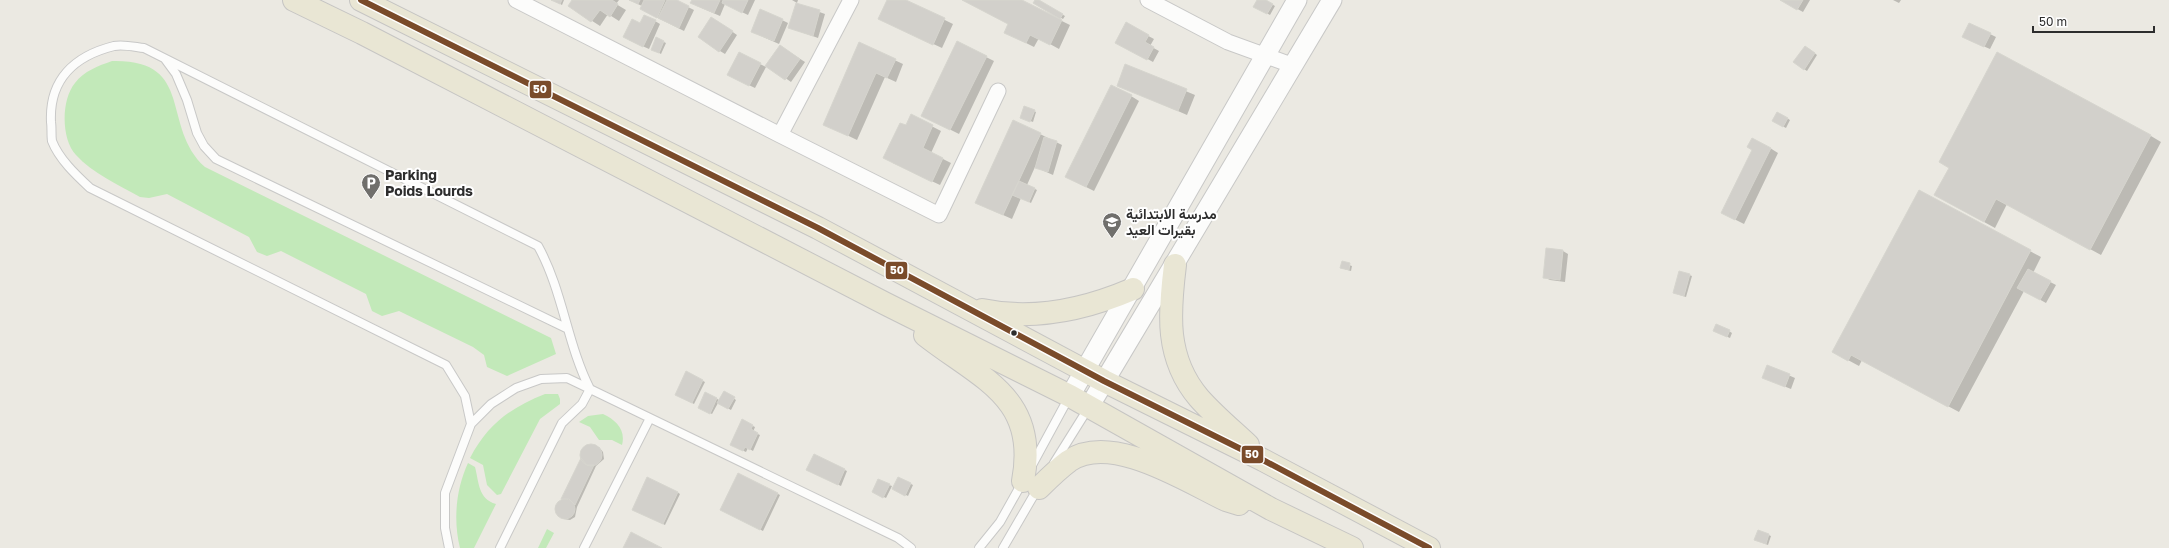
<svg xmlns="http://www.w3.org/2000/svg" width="2169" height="548" font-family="'Golos Text',Vazirmatn,sans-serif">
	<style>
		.green { fill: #c2e9b9 }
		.shadow { fill: #0003 }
		.building { fill: #d2d0cb; stroke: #d6d5ce }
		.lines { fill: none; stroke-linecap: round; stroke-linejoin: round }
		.service-casing { stroke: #c8c8c7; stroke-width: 10 }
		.minor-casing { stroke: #c8c8c7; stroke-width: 17 }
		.tertiary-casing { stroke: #c8c8c7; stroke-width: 21 }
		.trunk-casing { stroke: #c6c5c3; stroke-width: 24 }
		.service { stroke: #fcfcfb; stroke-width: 8 }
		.minor { stroke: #fcfcfb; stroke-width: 15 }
		.tertiary { stroke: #fcfcfb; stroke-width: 19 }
		.trunk { stroke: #e9e6d4; stroke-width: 22 }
		.bus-1-casing { stroke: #fff; stroke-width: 9 }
		.bus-1 { stroke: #7a4b2a; stroke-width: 6 }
		.bus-dot { fill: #2d2d2d; stroke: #fff; stroke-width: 1.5 }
		.labels { text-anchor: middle; stroke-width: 4; stroke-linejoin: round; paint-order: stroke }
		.poi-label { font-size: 14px; font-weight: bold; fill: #2d2d2d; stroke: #fff; text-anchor: start }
		.line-badge { stroke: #fff; stroke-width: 1.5 }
		.badge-label { font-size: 11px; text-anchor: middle; font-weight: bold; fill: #fff }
	</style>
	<rect width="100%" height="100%" fill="#ebe9e2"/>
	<path class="green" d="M112,61C196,59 160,126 205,167L551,338L556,354L507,376L487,367L484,355L473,347L399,311L382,316L372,311L366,294L281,251L267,256L257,252L249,237L167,194L149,198L140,197C119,185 92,173 76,155C61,139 61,100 75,83C84,71 98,66 112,61Z
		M545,394H558L560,399V404L540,419L501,494L497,495L487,485L483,465L470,458C488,424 510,408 545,394Z
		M603,414C616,420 626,430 622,445L612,440H599L590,427L579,422L588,416Z
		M468,463L475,467C479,482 478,499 496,504L474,548H460C453,520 456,489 468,463Z
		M547,529L554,533L546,548H538Z"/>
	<path class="shadow" d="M553,0H564L562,5Z
		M573,0H619L616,4L626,10L619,21L608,14L600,26L569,6Z
		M629,0H674L694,10L684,31L646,12L642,6Z
		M693,0H755L748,15L725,4L720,16L697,6Z
		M792,0H798L797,3Z
		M888,0H904L953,24L942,48L888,23Z
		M963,0H1019L1070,25L1059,49L1039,38L1034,47L1014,37L1009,24Z
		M1036,0L1065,16L1063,19L1034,3Z
		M1258,0H1264L1275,6L1270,15L1254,6Z
		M1781,0H1810L1803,12Z
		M1893,0H1901L1899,3Z
		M797,4L825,14L818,38L790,28Z
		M782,20L788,23L779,44L752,32Z
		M655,21L660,24L649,49L629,40L641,24Z
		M717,21L737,35L725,54L720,51Z
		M1126,24L1154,39L1150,46L1159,51L1153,62L1117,42Z
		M1990,34L1996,37L1990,49L1969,40Z
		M657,39L666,43L661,54L652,49Z
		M860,44L903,64L896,82L885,77L857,140L824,124Z
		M780,46L805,62L791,82L767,65Z
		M1808,48L1817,55L1807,71L1804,69Z
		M986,57L994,61L959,134L931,120Z
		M760,64L766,67L755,88L734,78Z
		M1126,66L1195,95L1187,115L1118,85Z
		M1131,96L1139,101L1094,191L1074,181Z
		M1034,111L1036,112L1033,122L1023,118Z
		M1778,113L1790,120L1786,128L1773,121Z
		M912,116L941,131L931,153L951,163L940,185L893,163Z
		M1040,134L1062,145L1053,175L1035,167L1027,185L1037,190L1031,203L1021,198L1012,219L985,207Z
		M2151,136L2161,142L2101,255L2007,204L1995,228L1946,201Z
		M1770,148L1778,153L1744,224L1730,217L1753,150Z
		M1919,191L2041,257L2033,273L2056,285L2046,303L2024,291L1959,412L1862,360L1859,366L1833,352Z
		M1563,251L1568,254L1565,282L1550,280L1544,277Z
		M1342,263L1352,266L1351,271L1341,268Z
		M1680,272L1692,276L1686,297L1674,293Z
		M1729,331L1732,333L1730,338L1716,332Z
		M1768,366L1795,378L1791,389L1769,380Z
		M687,373L705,382L694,404L676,395Z
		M724,392L736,400L731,410L718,403L712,414L699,407L706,393L719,400Z
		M742,421L755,427L753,432L760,435L753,451L748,448L746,452L731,445Z
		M589,445L599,447L603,452L604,459L596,466L577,507L575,517L570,520L564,519L556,513L555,507L562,500L582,459L584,448Z
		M814,456L847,471L841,486L807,470Z
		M739,474L780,495L763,531L721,509Z
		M899,478L913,485L908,496L896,490Z
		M889,485L892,486L886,498L873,492Z
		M677,492L680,494L665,525L633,509Z
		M1758,531L1771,536L1768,545L1758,541Z"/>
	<path class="building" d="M551,0H562L560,4Z
		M572,0H612L618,4L610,17L600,10L591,22L568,6Z
		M629,0H640L638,4Z
		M644,0H665L657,18L640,9Z
		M667,0H677L689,6L679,28L658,18Z
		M692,0H720L714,13L690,3Z
		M723,0H748L742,13L722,3Z
		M887,0H906L945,18L933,45L878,19Z
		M962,0H1022L1062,20L1050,45L1030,35L1026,43L1004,33L1008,24Z
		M1035,0H1039L1063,14L1060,19L1033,3Z
		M1257,0H1266L1273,4L1267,14L1253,7Z
		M1780,0H1803L1797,10Z
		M796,3L820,10L813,36L788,28Z
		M760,9L783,19L774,41L751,32Z
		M644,15L656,20L643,47L623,37L632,19L640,23Z
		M711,17L733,31L719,52L698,37Z
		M1126,22L1149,35L1145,42L1154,47L1147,60L1115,43Z
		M1969,23L1991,33L1984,47L1962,37Z
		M656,37L664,41L659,53L651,50Z
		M957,41L987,56L950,130L921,116Z
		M859,42L896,59L887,78L876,73L848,136L823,125Z
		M780,45L800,59L785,80L765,66Z
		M1805,46L1815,53L1804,70L1793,62Z
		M739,52L761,63L749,86L727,75Z
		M1997,52L2151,135L2090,250L1996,199L1984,222L1934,195L1949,168L1939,162Z
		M1125,64L1187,89L1178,111L1117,86Z
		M1111,85L1132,95L1086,187L1065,177Z
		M1024,106L1035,110L1030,122L1020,118Z
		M1777,112L1788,118L1783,127L1772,121Z
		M911,114L933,125L923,148L943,158L932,182L883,158L900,123L906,125Z
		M1013,120L1041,133L1003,215L975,203Z
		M1044,137L1057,141L1048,172L1035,168Z
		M1752,138L1771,148L1735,220L1721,213L1752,150L1747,147Z
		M1019,181L1035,188L1029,202L1012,195Z
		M1919,190L2031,250L1948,407L1851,355L1848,361L1832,352Z
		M1546,248L1563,250L1560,280L1543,278Z
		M1342,261L1350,263L1349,270L1340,268Z
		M2028,269L2051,281L2040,300L2017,288Z
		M1679,271L1690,274L1684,296L1673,293Z
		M1716,324L1730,330L1727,337L1713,331Z
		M1767,365L1790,374L1785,387L1762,378Z
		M686,371L703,380L692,403L675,395Z
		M724,391L735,397L728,409L717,403Z
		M705,392L717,398L710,414L698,408Z
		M742,419L753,425L751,429L758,433L750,450L745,447L743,451L730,445Z
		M580 455a11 11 0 1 1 22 0a11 11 0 1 1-22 0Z
		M814,454L845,469L838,485L806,470Z
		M581,458L587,465H594L575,505L569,499H561Z
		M738,473L778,493L760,530L720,510Z
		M647,477L678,492L663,524L632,510Z
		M898,477L911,483L905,496L892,489Z
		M878,479L890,484L883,498L872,492Z
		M555 509a10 10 0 1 1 20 0a10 10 0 1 1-20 0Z
		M1758,530L1769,534L1766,544L1754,540Z
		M631,532L662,548H623Z"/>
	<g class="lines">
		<g class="service-casing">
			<path id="service" d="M165,59L176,74L187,100L197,133L204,146L216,159L568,329
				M471,424L491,404L516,388L541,379L567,378L590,389L582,404L562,423L500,548
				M1054,463L1089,407
				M1031,467L1069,397
				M449,548L445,528V493L471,424L465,396L446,365L90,188C76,175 59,159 52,141C51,135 52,128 51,122C49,80 74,56 114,46C123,44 135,47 144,48L538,246C563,291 567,344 590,389L898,538L911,548
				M584,548L650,418
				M979,548L1000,522L1023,481
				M1003,548L1038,488"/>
		</g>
		<g class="minor-casing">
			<path id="minor" d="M516,0L780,135L851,0
				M1148,0L1228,42L1294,66
				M780,135L939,215L998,91"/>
		</g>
		<g class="tertiary-casing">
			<path id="tertiary" d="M1070,396L1297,0
				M1089,407L1332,0"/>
		</g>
		<g class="trunk-casing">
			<path id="trunk" d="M294,0L362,33L886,304L1070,396L1271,509L1352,548
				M361,0L818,228L1104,381L1263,460L1429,548
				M1175,265C1169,313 1165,358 1199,398C1214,415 1232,430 1248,445
				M982,310C1034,321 1084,310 1133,289
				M925,335C981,379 1039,397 1023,481
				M1039,488C1048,479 1058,469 1069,461C1111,432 1186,481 1226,500L1239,504"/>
		</g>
		<use href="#service" class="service"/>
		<use href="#minor" class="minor"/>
		<use href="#tertiary" class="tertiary"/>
		<use href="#trunk" class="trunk"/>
		<g class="bus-1-casing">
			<path id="bus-1" d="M361,0L818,228L1104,381L1263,460L1429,548"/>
		</g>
		<use href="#bus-1" class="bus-1"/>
	</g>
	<defs>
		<g id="parking-pin" transform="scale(1)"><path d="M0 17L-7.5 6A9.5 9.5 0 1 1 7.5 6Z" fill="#706f6c" stroke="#fff"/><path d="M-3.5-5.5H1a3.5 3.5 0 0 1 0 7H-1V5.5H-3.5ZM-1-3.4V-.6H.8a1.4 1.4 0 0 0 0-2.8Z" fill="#fff"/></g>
		<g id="school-pin" transform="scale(1)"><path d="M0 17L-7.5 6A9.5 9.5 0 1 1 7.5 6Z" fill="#706f6c" stroke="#fff"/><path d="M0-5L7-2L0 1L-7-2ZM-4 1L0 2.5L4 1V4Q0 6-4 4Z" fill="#fff"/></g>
	</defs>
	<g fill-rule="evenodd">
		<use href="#parking-pin" x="371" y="183"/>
		<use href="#school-pin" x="1112" y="222"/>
	</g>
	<circle class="bus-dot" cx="1014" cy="333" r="3.5"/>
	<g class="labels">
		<g class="poi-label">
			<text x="385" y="180">Parking<tspan x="385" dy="16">Poids Lourds</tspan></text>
			<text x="1126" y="219">مدرسة الابتدائية<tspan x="1126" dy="16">بقيرات العيد</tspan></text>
		</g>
	</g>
	<g class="line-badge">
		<rect x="529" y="80" width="23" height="19" rx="4" fill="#7a4b2a"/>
		<rect x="885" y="261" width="23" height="19" rx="4" fill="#7a4b2a"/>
		<rect x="1241" y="445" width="23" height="19" rx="4" fill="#7a4b2a"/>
	</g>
	<g class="badge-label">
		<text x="540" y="93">50</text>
		<text x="897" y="274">50</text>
		<text x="1252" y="458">50</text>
	</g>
	<path d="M2033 26v6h121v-6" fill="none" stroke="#2d2d2d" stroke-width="2"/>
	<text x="2039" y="26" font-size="12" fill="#2d2d2d" stroke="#ffffff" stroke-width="3" paint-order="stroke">50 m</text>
</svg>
